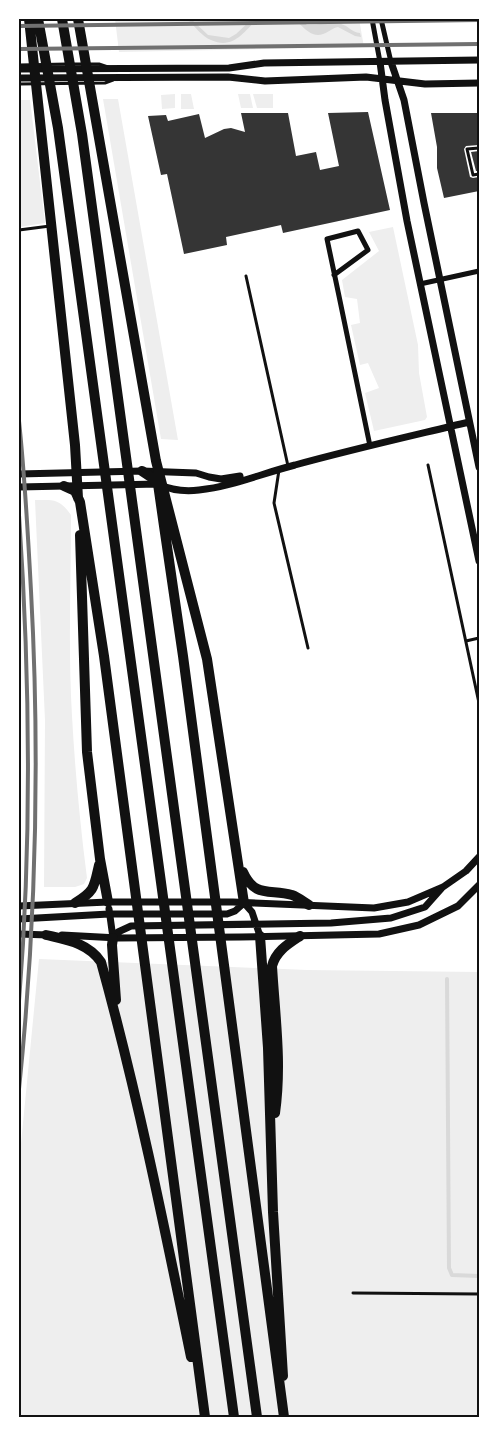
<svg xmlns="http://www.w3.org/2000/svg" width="498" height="1436" font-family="Jost,sans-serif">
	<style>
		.green { fill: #eee }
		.water { fill: #d9d9d9 }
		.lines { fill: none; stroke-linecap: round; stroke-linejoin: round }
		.stream { stroke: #d9d9d9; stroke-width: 4 }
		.building { fill: #353535 }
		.service { stroke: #111; stroke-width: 3 }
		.minor { stroke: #111; stroke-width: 5 }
		.tertiary { stroke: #111; stroke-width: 7 }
		.motorway { stroke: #111; stroke-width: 10 }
		.rail { stroke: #707070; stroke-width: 4 }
		.neatline { fill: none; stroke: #111; stroke-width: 2 }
	</style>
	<rect width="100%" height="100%" fill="#fff"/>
	<path class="green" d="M115,19H359L364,47L119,52Z
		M175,94V108L162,109L161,95Z
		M181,94H191L194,109H181Z
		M238,94H250L253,108H241Z
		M253,94H273V108H257Z
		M118,99L178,440L161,439L103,99Z
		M19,100H30L45,223L19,227Z
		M393,227L418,345L419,373L427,417L425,420L374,431L365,393L379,388L368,363L360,365L351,325L360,323L357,299L345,297L342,280L379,251L369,232Z
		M35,500C54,500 59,498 71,515C71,582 68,649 72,716C75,770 80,824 87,878L84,884L75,887H44L45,720Z
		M19,604L21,804L19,844Z
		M39,959L307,970L479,972V1417H19V1164Z"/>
	<path class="water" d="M187,19H191L208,35L229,38L236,34L252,19H257C244,32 233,50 211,40C202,37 194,25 187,19Z
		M294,19H300L307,25C316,25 334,21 341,24C349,26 351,32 360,33L361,37L355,36L338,27C332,28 329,32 323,34C311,39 302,25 294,19Z"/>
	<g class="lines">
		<path class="stream" d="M447,979L449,1268L452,1275L479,1276"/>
	</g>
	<path class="building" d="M368,112L390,210L283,233L281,225L226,237L227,245L184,254L167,174L161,175L148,116L166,115L168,121L199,114L205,138L224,129L231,128L245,132L241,113H288L296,156L316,152L320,170L339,166L328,113Z
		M431,113H479V145L466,146L464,149L470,177L473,178L479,177V191L444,198L437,168V147Z
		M479,151V171H476L471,152Z"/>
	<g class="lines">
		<path class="service" d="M73,64H99L108,67
			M19,65L67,64
			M19,84L105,83L113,80
			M479,148L467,149L473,175L479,174
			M19,230L50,226
			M246,276L288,466
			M428,465L479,703
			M279,470L274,503L308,648
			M466,641L479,638
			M353,1293L479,1294"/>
		<path class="minor" d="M372,19L380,62
			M381,19L391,62
			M334,275L368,250L358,231L327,239L339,296L370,446
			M420,284L479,271"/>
		<path class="tertiary" d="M380,62L385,100L407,221L479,561
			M391,62L404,100L424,203L479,467
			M19,69L229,68L264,63L479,60
			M19,78L228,77L265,81L366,77L425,84L479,83
			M19,474L142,471L196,473L209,477L221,479L240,476
			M19,487L158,484C171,490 184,492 199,490C231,487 263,473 295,465C353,449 411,436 469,422
			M19,906L108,902H233L374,908L408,902L443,887L466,871L479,857
			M109,909L113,938
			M19,919L109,914H227L235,911L244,903L252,912L260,936
			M19,934L48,935
			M62,935L118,938L241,937L379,934L419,925L458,906L479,885
			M113,938L118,932L131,926L331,923L391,918L425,907L441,889"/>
		<path class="motorway" d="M29,19L75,445L78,498
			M38,19L58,128L234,1417
			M62,19L82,134L257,1417
			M78,19L156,461L207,659L244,903
			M142,471L151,477L158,484L164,526L183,656L284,1417
			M64,486L75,491L80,502L104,656L205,1417
			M80,535L87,752L100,859L108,902
			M243,872C255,898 269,889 292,895C298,897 304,902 309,905
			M75,903C95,891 94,887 99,865
			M46,935C67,940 88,943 101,962C137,1092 164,1225 191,1357
			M260,936L268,1048L273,1212L283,1376
			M113,938L112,945L116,1000
			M275,1113C282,1063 275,1017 272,966C276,951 288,944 300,936"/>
		<path class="rail" d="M19,26L479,20
			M19,49L479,44
			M19,421C25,478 28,534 31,591C40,757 36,924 19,1089
			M19,515C30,677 32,840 19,1001"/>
	</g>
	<rect width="498" height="1436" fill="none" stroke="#ffffff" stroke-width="40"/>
	<rect x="20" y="20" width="458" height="1396" class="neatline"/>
</svg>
